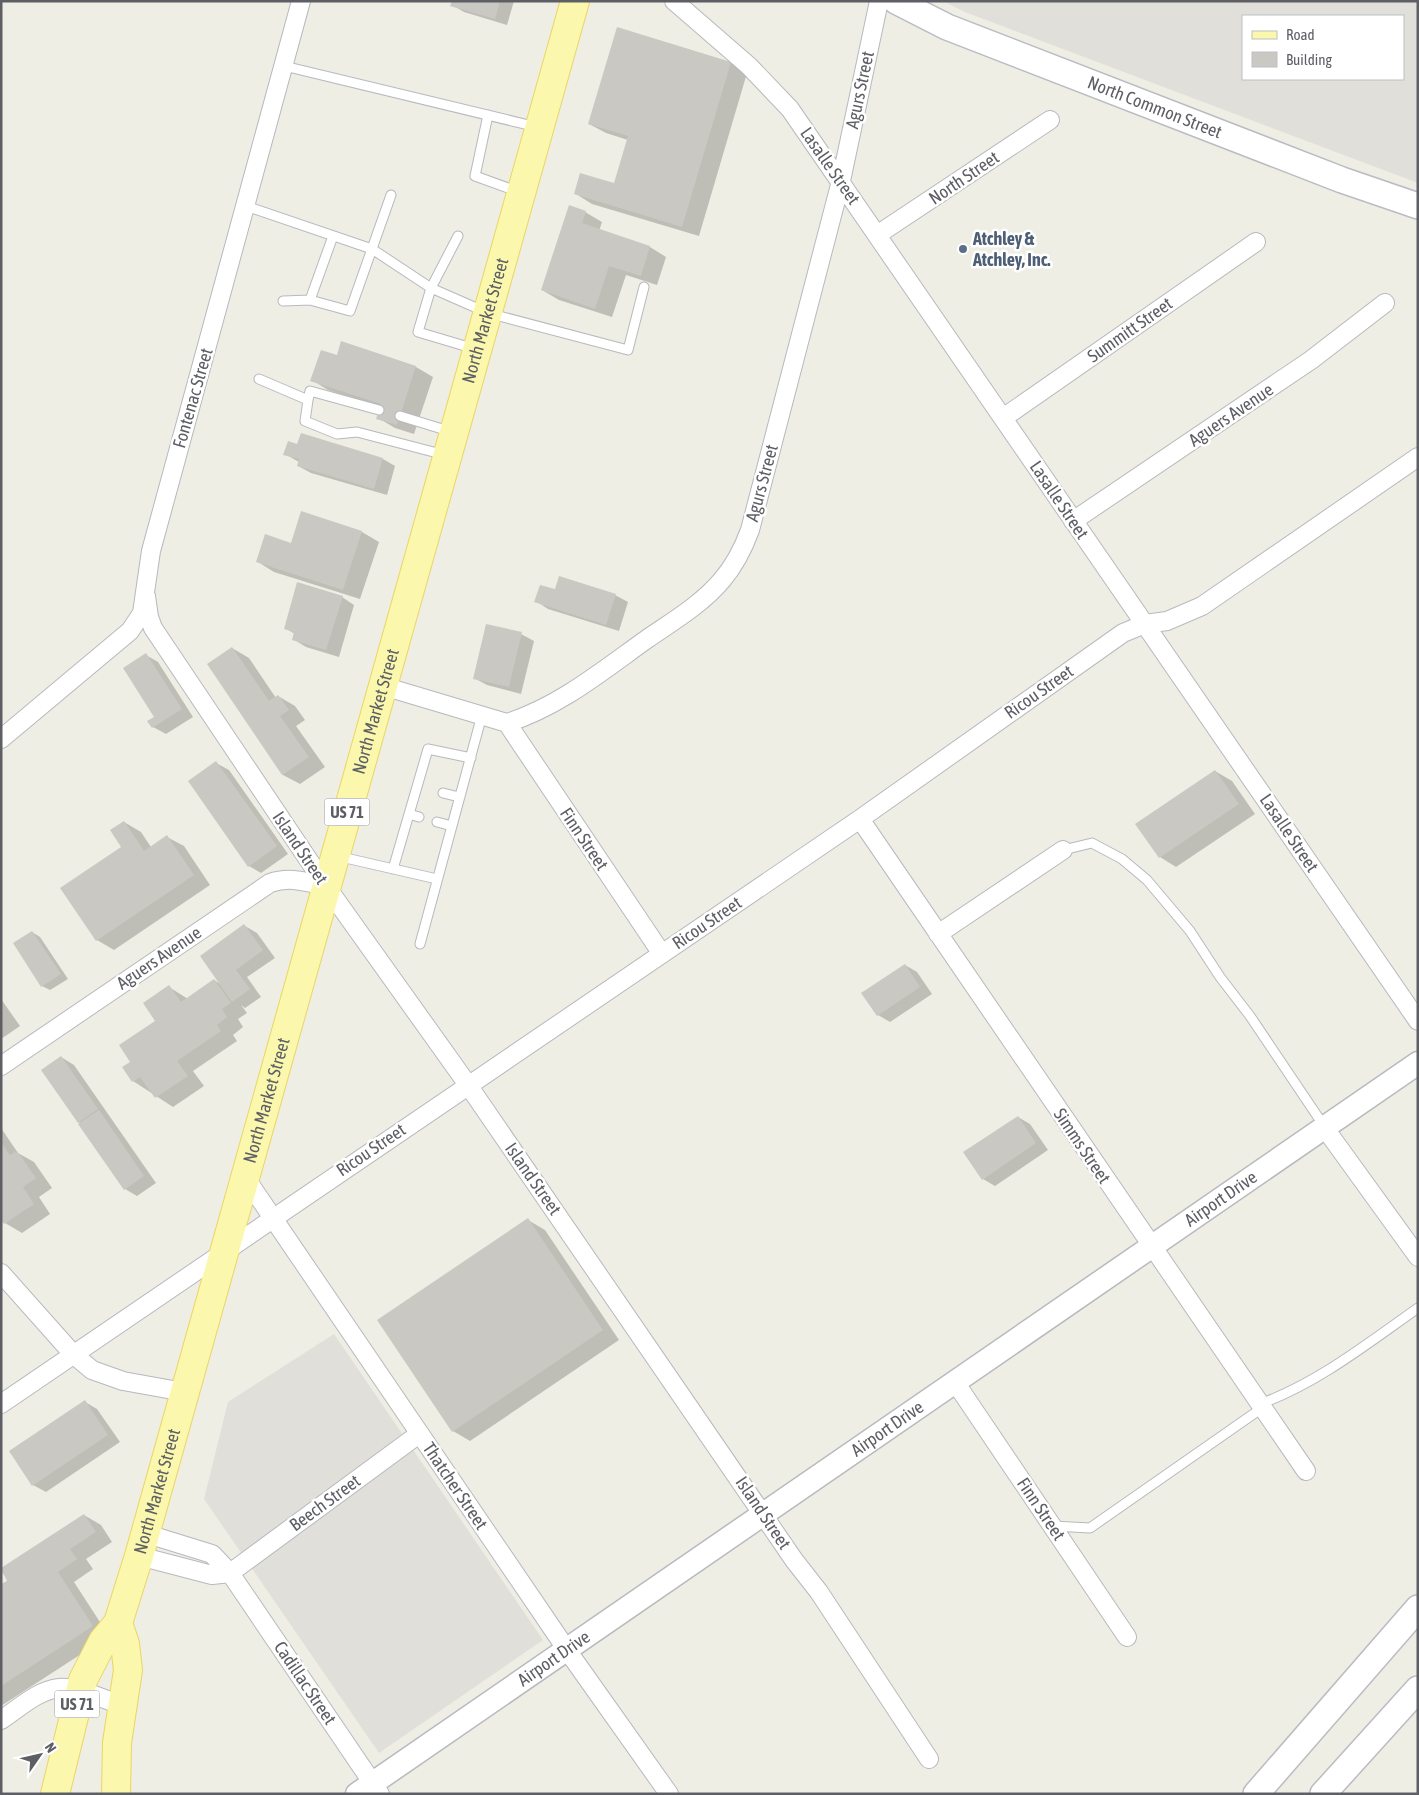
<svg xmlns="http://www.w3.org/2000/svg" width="1419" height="1795" font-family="'Asap Condensed',sans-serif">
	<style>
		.industrial { fill: #e0dfd9; fill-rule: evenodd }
		.shadow { fill: #0003 }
		.building { fill: #cac8c2 }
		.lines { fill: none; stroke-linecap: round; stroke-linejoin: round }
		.service-casing { stroke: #b7b9be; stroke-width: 11 }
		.minor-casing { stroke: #b7b9be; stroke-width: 20 }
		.tertiary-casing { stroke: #b7b9be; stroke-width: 25 }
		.secondary-casing { stroke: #babcc2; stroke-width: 28 }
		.primary-casing { stroke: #ebd562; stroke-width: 30 }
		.service { stroke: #fff; stroke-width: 9 }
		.minor { stroke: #fff; stroke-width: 18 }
		.tertiary { stroke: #fff; stroke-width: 22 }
		.secondary { stroke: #fff; stroke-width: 25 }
		.primary { stroke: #fbf8ad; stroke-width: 28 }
		.service-dot { fill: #5c6f8a; stroke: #fff; stroke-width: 2 }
		.labels { text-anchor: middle; stroke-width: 5; stroke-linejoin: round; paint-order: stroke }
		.shield { fill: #fff; stroke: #8e8f93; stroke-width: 1 }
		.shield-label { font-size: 16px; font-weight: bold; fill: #5d5f65 }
		.street-label { font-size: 18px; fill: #5d5f65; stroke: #fff }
		.service-label { font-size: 18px; font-weight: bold; fill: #4e5e75; stroke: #fff; text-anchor: start }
	</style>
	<rect width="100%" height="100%" fill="#eeeee5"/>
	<path class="industrial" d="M943,1H1418V183L965,12ZM1243,16H1403V79H1243Z
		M334,1334L543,1640L379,1753L204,1499L228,1402Z"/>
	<path class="shadow" d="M453,1H514L507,25L464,12L452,5Z
		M731,63L747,73L699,236L592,204L576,194L615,185L628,140L606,133L589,124Z
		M585,212L602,222L599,231L650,247L666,257L657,285L626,275L612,317L559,300L542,290Z
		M342,343L416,367L433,377L414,434L395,428L378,418L381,408L328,390L312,380L337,357Z
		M301,435L383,459L395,466L387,495L311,473L298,466L299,462L285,454L298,446Z
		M302,513L362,532L379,542L360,599L274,572L258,562L291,544Z
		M555,591L615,595L628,602L619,631L548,609L536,601Z
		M342,597L354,605L339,657L306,647L293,639L295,634L285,628Z
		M521,634L534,641L521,694L487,685L474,678Z
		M232,648L249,658L276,698L278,696L295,706L305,720L296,726L325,767L300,784L283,775L208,664Z
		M146,655L158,662L193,717L166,734L153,727L156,717Z
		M216,763L229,770L288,854L261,873L249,866Z
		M1215,771L1232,781L1255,814L1176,867L1160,857Z
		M124,822L141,832L151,847L167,837L184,846L210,885L114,950L97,940L62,889L123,847Z
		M245,926L257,933L275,958L247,977L261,997L245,1008L241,1005L247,1013L238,1019L243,1027L233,1035L237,1041L193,1071L204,1086L173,1107L133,1081L132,1062L157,1021L169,987L188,999L214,980L222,985Z
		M32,932L40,937L68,979L50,990L42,986Z
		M905,965L917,972L932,994L890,1022L878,1015Z
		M1,999L20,1026L1,1039Z
		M61,1057L74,1065L156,1183L137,1196L125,1189L79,1122Z
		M1018,1117L1030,1124L1048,1150L995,1186L983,1179Z
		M1,1128L18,1153L34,1162L52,1188L39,1197L50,1214L22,1233L5,1223L1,1218Z
		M528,1220L545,1230L619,1340L470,1441L453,1431Z
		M85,1402L97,1409L120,1442L46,1492L33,1485Z
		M84,1515L101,1525L112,1542L86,1559L93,1569L74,1582L109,1636L1,1706V1586L8,1581L1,1570Z"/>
	<path class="building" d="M452,1H500L495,19L450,6Z
		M617,27L731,62L682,227L574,194L580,173L614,183L628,136L588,124Z
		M569,205L586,211L582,223L650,246L641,276L609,266L595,309L541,290Z
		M341,341L416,366L397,425L376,419L381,404L310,381L321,350L337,355Z
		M301,433L383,458L374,489L297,466L299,459L283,455L288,441L297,444Z
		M301,511L362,531L343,590L256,562L265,534L291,543Z
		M559,576L616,594L606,625L534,602L540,585L555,589Z
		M297,582L343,596L326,650L292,640L294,632L284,629Z
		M486,624L522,632L509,687L473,679Z
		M232,647L269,701L278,695L289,710L280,716L309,757L282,775L207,664Z
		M146,653L182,709L152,728L147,721L154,717L123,668Z
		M216,761L277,846L248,867L188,781Z
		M1215,770L1239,804L1159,858L1135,824Z
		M124,821L144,851L167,835L194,875L96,941L60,888L121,847L110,830Z
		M244,924L263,950L236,970L250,989L232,1002L200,956Z
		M32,931L61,974L41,987L13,943Z
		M905,964L920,987L877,1016L861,993Z
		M214,979L231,1003L222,1009L227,1017L217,1025L221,1031L177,1061L188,1076L155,1098L140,1077L132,1082L122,1067L130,1062L119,1045L155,1021L143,1003L169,985L181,1002Z
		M61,1056L98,1109L78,1123L41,1070Z
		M99,1110L144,1176L124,1190L78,1124Z
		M1018,1116L1036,1143L982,1180L963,1152Z
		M1,1142L10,1155L17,1151L36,1178L23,1187L34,1204L4,1224L1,1220Z
		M528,1218L603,1330L452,1432L377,1320Z
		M85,1400L108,1435L32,1486L9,1451Z
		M84,1514L96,1532L70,1549L77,1559L58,1572L93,1626L1,1686V1584L7,1581L1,1568Z"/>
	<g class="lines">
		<g class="service-casing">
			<path id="service" d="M284,66L537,127
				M488,115L475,176L519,192
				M246,206L372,249L431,288L488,313L628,350L644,287
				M333,236L310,300L350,311L391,195
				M458,236L431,288L418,332L475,349
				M283,301L310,300
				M259,379L308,400L305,421L337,434L357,432L445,455
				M308,400L310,391L379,410
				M400,416L452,432
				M443,793L459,797
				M409,814L419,817
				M437,822L452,826
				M1063,850L1092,843L1122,859L1147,880L1190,931L1220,977L1250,1016L1324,1126
				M337,856L437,879
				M393,869L428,749L471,758
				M420,944L482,715
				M1260,1404C1318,1383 1368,1343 1418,1308
				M1053,1526L1090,1528L1262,1408"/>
		</g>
		<g class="minor-casing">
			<path id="minor" d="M674,1L749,66L790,109L1418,1021
				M877,235L1050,120
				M1003,418L1256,242
				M1073,521L1311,360L1385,303
				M146,596L149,617L153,628L326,886L468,1085L794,1560L819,1592L929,1759
				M383,686L507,723C560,706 602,671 647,639C673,621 702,604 722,580C735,565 743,549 750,530L841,181L879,1
				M507,723L662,954
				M1,739L130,631L142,613L151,551L301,1
				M860,819L1306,1471
				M938,934L1063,850
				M1,1066L270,883C290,876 306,882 326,886
				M1324,1127L1418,1257
				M245,1177L567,1650L669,1794
				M1,1273L73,1354L92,1370L123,1381L184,1392
				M955,1382L1127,1637
				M1,1404L860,819L1123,633L1145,624L1167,621L1202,606L1418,457
				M144,1533L212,1554L230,1573L380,1794
				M139,1556L212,1575L230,1573
				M230,1573L419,1434
				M1,1720C18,1709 38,1690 59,1688C77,1686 106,1700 123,1706"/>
		</g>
		<g class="tertiary-casing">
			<g id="tertiary">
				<path id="s1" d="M357,1794L1418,1063"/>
			</g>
		</g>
		<g class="secondary-casing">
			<g id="secondary">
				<path id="s2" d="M896,1L947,27L1342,180L1418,206"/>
				<path d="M1256,1794L1418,1608"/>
				<path d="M1323,1794L1418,1689"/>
			</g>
		</g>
		<g class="primary-casing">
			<g id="primary">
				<path id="s3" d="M55,1794L83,1680L103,1641L118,1623L139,1556L575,1"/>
				<path d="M116,1794L117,1743L128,1670L125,1644L118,1623"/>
			</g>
		</g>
		<use href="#service" class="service"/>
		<use href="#minor" class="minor"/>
		<use href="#tertiary" class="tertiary"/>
		<use href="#secondary" class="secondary"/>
		<use href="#primary" class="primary"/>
	</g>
	<circle class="service-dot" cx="963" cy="249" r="5"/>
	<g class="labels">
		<g class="shield">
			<rect x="324.5" y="798.5" width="45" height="27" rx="4"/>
			<rect x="54.5" y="1690.5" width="45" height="27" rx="4"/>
		</g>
		<g class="shield-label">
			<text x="347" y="818">US 71</text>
			<text x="77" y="1710">US 71</text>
		</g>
		<g class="street-label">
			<text transform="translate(860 90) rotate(-78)" y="6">Agurs Street</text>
			<text dy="6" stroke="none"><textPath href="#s2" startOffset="280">North Common Street</textPath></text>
			<text transform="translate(830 166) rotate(55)" y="6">Lasalle Street</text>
			<text transform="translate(964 178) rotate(-34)" y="6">North Street</text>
			<text dy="6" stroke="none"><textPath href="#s3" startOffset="1538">North Market Street</textPath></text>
			<text transform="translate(1130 330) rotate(-35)" y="6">Summitt Street</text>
			<text transform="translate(193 398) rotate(-74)" y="6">Fontenac Street</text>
			<text transform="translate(1231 415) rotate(-34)" y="6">Aguers Avenue</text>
			<text transform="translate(762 483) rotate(-75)" y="6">Agurs Street</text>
			<text transform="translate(1059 500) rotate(56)" y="6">Lasalle Street</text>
			<text transform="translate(1039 692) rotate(-35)" y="6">Ricou Street</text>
			<text dy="6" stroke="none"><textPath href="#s3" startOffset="1132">North Market Street</textPath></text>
			<text transform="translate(1289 833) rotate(56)" y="6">Lasalle Street</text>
			<text transform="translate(584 839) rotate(56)" y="6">Finn Street</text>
			<text transform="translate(300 848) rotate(56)" y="6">Island Street</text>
			<text transform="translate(707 923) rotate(-34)" y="6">Ricou Street</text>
			<text transform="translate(159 958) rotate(-34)" y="6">Aguers Avenue</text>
			<text dy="6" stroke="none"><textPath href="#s3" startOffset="728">North Market Street</textPath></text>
			<text transform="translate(1082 1146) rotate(56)" y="6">Simms Street</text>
			<text transform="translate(371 1150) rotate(-34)" y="6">Ricou Street</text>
			<text transform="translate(533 1179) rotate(55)" y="6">Island Street</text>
			<text dy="6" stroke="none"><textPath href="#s1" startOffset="1049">Airport Drive</textPath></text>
			<text dy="6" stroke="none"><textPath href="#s1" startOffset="644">Airport Drive</textPath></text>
			<text transform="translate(455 1486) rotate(56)" y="6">Thatcher Street</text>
			<text dy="6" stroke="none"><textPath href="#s3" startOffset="322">North Market Street</textPath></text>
			<text transform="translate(325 1503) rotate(-36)" y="6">Beech Street</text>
			<text transform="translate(1041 1509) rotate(56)" y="6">Finn Street</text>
			<text transform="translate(763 1513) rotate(56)" y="6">Island Street</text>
			<text dy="6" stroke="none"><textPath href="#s1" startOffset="239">Airport Drive</textPath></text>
			<text transform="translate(305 1683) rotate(56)" y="6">Cadillac Street</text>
		</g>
		<g class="service-label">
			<text x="973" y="245">Atchley &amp;<tspan x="973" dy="21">Atchley, Inc.</tspan></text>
		</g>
	</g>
	<rect width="1419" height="1795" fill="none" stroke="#5d5f65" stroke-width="5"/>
	<rect x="1242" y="15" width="162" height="65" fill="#ffffff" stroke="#bebfc1"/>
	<rect x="1252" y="31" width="25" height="8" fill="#fbf8ad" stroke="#bebfc1"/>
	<text x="1286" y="40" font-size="15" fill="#5d5f65">Road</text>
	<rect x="1252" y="52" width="25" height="15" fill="#cac8c2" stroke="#bebfc1"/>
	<text x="1286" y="65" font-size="15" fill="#5d5f65">Building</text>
	<g transform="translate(40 1755) rotate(56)" stroke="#ffffff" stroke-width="4" paint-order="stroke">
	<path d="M0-4L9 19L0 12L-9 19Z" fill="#5d5f65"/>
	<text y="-8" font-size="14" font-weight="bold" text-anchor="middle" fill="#5d5f65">N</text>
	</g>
</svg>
